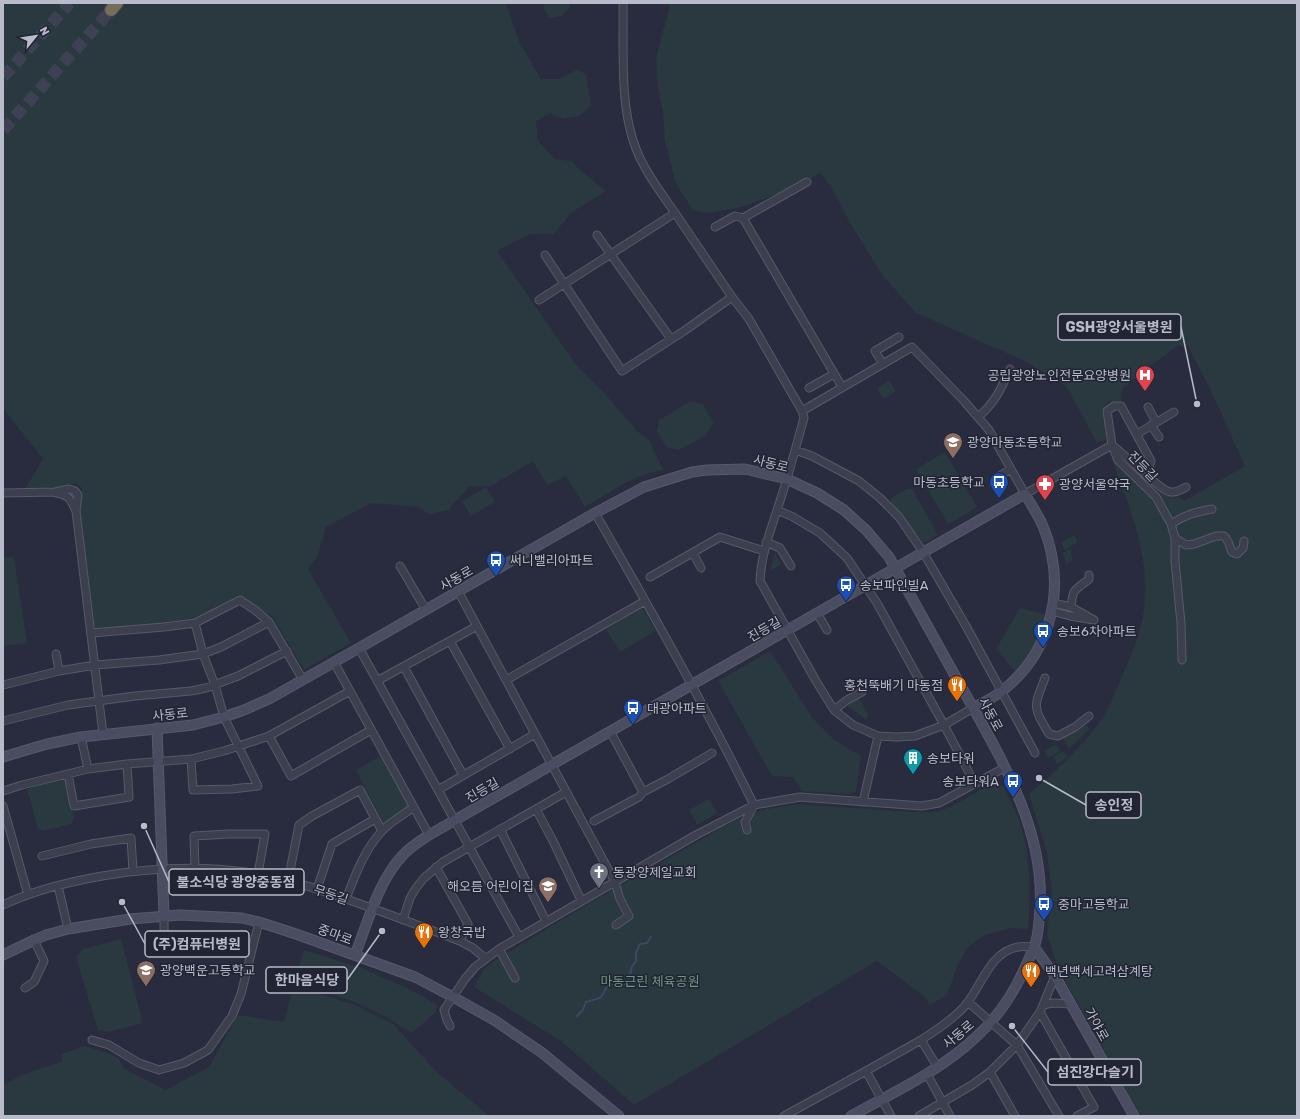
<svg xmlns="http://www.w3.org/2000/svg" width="1300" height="1119" font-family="Rubik,'Noto Sans KR',sans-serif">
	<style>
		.green { fill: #2a383f }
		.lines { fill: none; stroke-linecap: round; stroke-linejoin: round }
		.stream { stroke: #3f4665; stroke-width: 2 }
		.highway-tunnel { stroke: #3e4153; stroke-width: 12; stroke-dasharray: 12 6; stroke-linecap: butt }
		.street-casing { stroke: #565a69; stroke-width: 9 }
		.secondary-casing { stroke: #565a69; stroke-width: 11 }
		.highway-casing { stroke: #434756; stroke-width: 14 }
		.street { stroke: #3b3f4e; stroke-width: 7 }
		.secondary { stroke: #4a4d61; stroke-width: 9 }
		.highway { stroke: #736f59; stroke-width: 12 }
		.labels { text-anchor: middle; stroke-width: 3; stroke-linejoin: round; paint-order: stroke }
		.poi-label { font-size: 13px; fill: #b8bbc9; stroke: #202433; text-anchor: start }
		.street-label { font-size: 13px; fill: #b8bbc9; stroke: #202433 }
		.park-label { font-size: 13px; fill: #719782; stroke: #202433 }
		.leader { fill: none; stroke: #b8bbc9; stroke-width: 1.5 }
		.callout-dot { fill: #b8bbc9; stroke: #202433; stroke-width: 1.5 }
		.callout { fill: #202433; stroke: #b8bbc9; stroke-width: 1.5 }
		.callout-label { font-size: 14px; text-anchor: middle; font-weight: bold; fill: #b8bbc9 }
	</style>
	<rect width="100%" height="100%" fill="#282c3e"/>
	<path class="green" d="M3,3H505L508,10L520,43L541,79H559L578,69L586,75L591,106L579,116L563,119L550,113L536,121L538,141L555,159L571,161L581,171L606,191L571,213L554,234H530L497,251L576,365L606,395L638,432L649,440L663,470C635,474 609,493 585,507L566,476L547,485L533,461L491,486L469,487L448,510L429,514L418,507L371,503L326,527L318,555L308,569L351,643L304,670L272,616L239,595L197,617L165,623L94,630L80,514L82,488L75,483L55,489H25L43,459L3,408Z
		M543,3H569L570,7L561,16L549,18L544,9Z
		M669,3H1297V1116H1141L1058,968L1047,934L1052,891L1047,853L1029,794C1054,773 1079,750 1099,723C1108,711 1113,697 1119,683C1137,644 1150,611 1144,567C1139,528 1124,493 1111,457L1114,456L1173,498L1178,496L1184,501L1245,466L1210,389L1188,346H1177L1141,373L1122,389L1121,401H1110L1102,410L1107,439L1097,443L1066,386L1025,361L916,313L883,276L850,223L830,185L820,173L788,190L742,207L708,213L693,210L676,184L665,141L663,113L658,87L656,60L662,34L669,11Z
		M889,380L896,391L884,399L877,388Z
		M690,401L703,404L714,423L705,436L678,450L666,447L657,431L659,420Z
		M945,452L977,507L951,523L947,522L916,469Z
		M486,487L495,502L471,516L462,501Z
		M907,489H911L914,492L938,535L926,542H923L891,503V498Z
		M1074,535L1078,542L1065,550L1061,543Z
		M1070,549L1073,560L1066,565L1063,553Z
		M775,553L781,564L770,571Z
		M14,557L27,643L3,646V558Z
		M642,608L656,631L620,652L606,629Z
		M1020,608L1047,615C1040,636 1031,655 1015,671L996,649Z
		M770,651L813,719L833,739L861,756L856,791L851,794L802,791L793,777L772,776L718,681Z
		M859,698L868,715L866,720L846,705Z
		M1087,724L1089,730L1069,749L1063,738Z
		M1056,744L1060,751L1048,758L1044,751Z
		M1063,751L1068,757L1057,764L1053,757Z
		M380,756L383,757L408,804L407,808L387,823H383L356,770Z
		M63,778L67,780L74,819L72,824L43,831L38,829L27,789Z
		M993,783L1003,786C1008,797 1015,808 1019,820C1031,853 1031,895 1028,929L1011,928L985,935L968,947L958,965L947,995L930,1005L926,998L877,961L634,1105L561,1041L474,987L484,969L495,960L591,902L732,822L762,810L796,804L913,812H937L952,806Z
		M709,799L717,813L697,825L689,810Z
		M121,939L143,1023L108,1032L98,1030L76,957L83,949Z
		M304,950L359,967L411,990L437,1005L436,1012L412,1033C402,1029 395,1021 386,1017C357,1002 326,990 293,984Z
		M293,986L353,1004L393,1024L436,1071L489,1116H3V1085L22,1075L62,1061V1054L85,1046L108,1053L119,1059L123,1068L165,1090L209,1067L238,1015L284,1022Z"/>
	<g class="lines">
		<path class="stream" d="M577,1016L583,1010L586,1002C590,1000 597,1000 601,997C604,994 604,991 606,988C610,982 617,984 623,985L628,982L632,967L636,961V953L640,944L647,943L651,937"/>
		<path class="highway-tunnel" d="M3,77L70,3
			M3,130L111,10"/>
		<g class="street-casing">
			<path id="street" d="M623,3C624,53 618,117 642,162C651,180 664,197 675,213
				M743,218L842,387
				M715,227L735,216L743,218L807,182
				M597,235L671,339
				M545,255L622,371L684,331L732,297
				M539,300L675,213L732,297L749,319L802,411
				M883,364L875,351L899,337
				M809,388L834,374
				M1148,407L1156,422
				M978,417C995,403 1001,389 1010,369
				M1151,425L1159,437
				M1137,434L1174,412
				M1112,445L1143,472L1149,467L1151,461L1121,406H1114L1107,411L1112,445L1118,460L1156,497L1171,524C1184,515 1196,512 1212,509
				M795,450L812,456L859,481L880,498L899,517L923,552L966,626L1035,753
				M1143,472C1149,477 1163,491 1171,492C1176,493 1182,489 1186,487
				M998,477L1011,469
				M4,493L55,492L69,489L75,491L78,495L76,511L103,734
				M57,493C70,496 70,499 76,511
				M777,510L793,517L820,533L847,558L877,603L944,725L975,784
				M595,513C650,608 705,705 754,805L745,822L747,830
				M1171,524L1175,538V561L1181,623L1182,660
				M1175,538L1186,545L1194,544L1216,536H1224C1229,540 1229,546 1232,552L1237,554L1243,548L1244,541
				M766,542L780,548L791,566
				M693,553L701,568
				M400,566L426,610
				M650,577L720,537L764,551
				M458,591L615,882L620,899L629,916L616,925
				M1071,607C1073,587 1075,591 1089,579V575
				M1052,611L1070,616L1094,620L1071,607L1053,603
				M817,613L827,630
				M91,633L164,627L195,623L240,600L255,610L269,622L303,680
				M450,641L510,749
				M359,648L438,790L519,937
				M56,654L59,671
				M334,662L429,835
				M404,667L463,775
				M1045,678C1033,708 1033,707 1049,734L1058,736L1075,727L1089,716
				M506,680L645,601
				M377,681L477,626
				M3,685L59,671L95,665L159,660L203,654L221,647L269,622
				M834,710L847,700L862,692
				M3,721L68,705L135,696L191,691L206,688L238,676L287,651
				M269,736L291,776L371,730
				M878,736L853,725L834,710L816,681L760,581C761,553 772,527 780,501C789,474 796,446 804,418L802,411L912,347L964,401L989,430L1025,494L1112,445
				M81,737L88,769
				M191,759L193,790L232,789L258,786L224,717L215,685L203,654L195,623
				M68,774L74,806L129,797L127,764
				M438,790L535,734
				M3,791L22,785L88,769L127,764L191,759L224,751L269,736L350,691
				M643,792L668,779L712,753
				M863,802L878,736L897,737L915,736L944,725L973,708
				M3,806L28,895
				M536,809L554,843L581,900
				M594,821L639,797L643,792L610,731
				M500,829L546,921
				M42,856L91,844L131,838L133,871
				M436,867L468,924L460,941
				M195,868L194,836L229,834H265L258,874
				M288,881L299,825L312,816L360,790L382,831
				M58,886L68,929
				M317,889L332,844L375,819
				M346,899C355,876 364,850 382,831C389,823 404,814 414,807
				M3,905C34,890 68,882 102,876C154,867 206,865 259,874C289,879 320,890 349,900C386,913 423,927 460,941L473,948L485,958
				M164,916V929L166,937
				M403,920L410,898L416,888L424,878L443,862L566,792
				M499,949L515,978
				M25,988L34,982L44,961L34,940
				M968,1002L1017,1045L1059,1116
				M1043,1005L1053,1003L1071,1004
				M1040,1012L1094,1107L1077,1116
				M450,1026L447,1020L444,1010L465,979L475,967L499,949L696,835L754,805L800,797L922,806L939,803L1004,768
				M92,1040L109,1045L139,1063L159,1070L184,1063L208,1050L232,1016L241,994L259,922
				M921,1040C937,1030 957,1017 968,1002C983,982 991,952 1018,947C1023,946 1029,947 1034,947
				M866,1071L921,1040L938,1068
				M990,1072L1015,1116
				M927,1074L950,1116
				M784,1116L866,1071L891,1116
				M919,1116L972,1085L990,1072L1017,1045L1040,1012L1055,976"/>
		</g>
		<g class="secondary-casing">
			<path id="secondary" d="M157,728L164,916
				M3,757L47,744L81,737L193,725L224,717L244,710L269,699L359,648L595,513L644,487L692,472L707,470L745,469L787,479L817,493L844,510L867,531L889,557L895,568C919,610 942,653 966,695C1002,760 1045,831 1040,908C1039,919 1039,930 1036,941C1033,952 1027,962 1023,972C1012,996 996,1019 976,1037C940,1071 894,1092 851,1116
				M1034,947L1055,976L1134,1116
				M3,955L34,940L46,935L68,929L130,919L180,915L242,918L259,922L296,934L415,977L453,997L494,1020L541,1052L619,1116
				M355,955C368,922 378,882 402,856C410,847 420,841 429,835L1025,494C1031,504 1038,515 1043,526C1067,585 1053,651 1002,691C993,698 983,703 973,708"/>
		</g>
		<g class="highway-casing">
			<path id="highway" d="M111,10L117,3"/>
		</g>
		<use href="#street" class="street"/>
		<use href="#secondary" class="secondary"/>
		<use href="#highway" class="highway"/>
	</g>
	<defs>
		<g id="hospital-pin" transform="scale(1)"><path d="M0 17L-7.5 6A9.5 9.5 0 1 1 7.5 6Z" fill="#e0444e" stroke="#202433"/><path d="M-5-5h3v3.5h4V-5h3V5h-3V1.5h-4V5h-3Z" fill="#fff"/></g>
		<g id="school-pin" transform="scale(1)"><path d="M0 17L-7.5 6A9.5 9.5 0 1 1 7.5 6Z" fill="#8d6e63" stroke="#202433"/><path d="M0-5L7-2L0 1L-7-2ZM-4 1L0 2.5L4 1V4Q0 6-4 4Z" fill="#fff"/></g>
		<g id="bus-pin" transform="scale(1)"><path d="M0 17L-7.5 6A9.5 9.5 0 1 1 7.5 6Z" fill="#1a4fb4" stroke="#202433"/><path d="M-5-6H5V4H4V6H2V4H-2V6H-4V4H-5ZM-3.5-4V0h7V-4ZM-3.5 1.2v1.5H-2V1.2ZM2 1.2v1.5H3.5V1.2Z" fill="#fff"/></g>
		<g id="pharmacy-pin" transform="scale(1)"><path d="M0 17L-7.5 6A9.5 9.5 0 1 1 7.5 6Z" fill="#e0444e" stroke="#202433"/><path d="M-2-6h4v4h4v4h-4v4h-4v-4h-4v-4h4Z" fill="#fff"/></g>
		<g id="restaurant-pin" transform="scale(1)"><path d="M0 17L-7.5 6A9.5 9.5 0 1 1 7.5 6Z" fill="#e8710a" stroke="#202433"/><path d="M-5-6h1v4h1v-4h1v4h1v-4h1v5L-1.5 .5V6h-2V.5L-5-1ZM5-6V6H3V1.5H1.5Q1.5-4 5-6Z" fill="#fff"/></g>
		<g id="building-pin" transform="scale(1)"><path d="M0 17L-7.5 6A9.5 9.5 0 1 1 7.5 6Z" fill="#0f9aa8" stroke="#202433"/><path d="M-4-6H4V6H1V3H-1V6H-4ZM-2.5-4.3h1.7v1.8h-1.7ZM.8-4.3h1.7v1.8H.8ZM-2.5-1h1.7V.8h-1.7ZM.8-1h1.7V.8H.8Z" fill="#fff"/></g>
		<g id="church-pin" transform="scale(1)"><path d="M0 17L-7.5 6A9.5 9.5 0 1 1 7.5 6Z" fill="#6b7280" stroke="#202433"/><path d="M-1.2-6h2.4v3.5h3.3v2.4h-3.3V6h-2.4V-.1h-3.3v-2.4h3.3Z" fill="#fff"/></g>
	</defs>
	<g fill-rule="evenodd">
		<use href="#hospital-pin" x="1145" y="375"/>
		<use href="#school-pin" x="953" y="442"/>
		<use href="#bus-pin" x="999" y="482"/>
		<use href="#pharmacy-pin" x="1045" y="484"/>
		<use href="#bus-pin" x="496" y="560"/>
		<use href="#bus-pin" x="846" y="585"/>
		<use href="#bus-pin" x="1043" y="631"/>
		<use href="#restaurant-pin" x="957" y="685"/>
		<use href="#bus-pin" x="633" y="708"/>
		<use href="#building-pin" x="913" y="758"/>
		<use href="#bus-pin" x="1013" y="781"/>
		<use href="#church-pin" x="599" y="872"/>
		<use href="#school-pin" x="548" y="886"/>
		<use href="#bus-pin" x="1044" y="904"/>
		<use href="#restaurant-pin" x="424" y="932"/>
		<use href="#school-pin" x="146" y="970"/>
		<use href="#restaurant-pin" x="1031" y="971"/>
	</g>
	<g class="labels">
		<g class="poi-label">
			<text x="1131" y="380" text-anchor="end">공립광양노인전문요양병원</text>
			<text x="967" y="447">광양마동초등학교</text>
			<text x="985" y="487" text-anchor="end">마동초등학교</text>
			<text x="1059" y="489">광양서울약국</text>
			<text x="510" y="565">써니밸리아파트</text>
			<text x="860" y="590">송보파인빌A</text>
			<text x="1057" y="636">송보6차아파트</text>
			<text x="943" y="690" text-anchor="end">홍천뚝배기 마동점</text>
			<text x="647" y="713">대광아파트</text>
			<text x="927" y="763">송보타워</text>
			<text x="999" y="786" text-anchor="end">송보타워A</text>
			<text x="613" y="877">동광양제일교회</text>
			<text x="534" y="891" text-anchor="end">해오름 어린이집</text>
			<text x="1058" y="909">중마고등학교</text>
			<text x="438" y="937">왕창국밥</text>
			<text x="160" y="975">광양백운고등학교</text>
			<text x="1045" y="976">백년백세고려삼계탕</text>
		</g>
		<g class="street-label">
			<text transform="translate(771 463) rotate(14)" y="5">사동로</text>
			<text transform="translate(1143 466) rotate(46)" y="5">진등길</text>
			<text transform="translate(456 578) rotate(-30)" y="5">사동로</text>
			<text transform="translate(764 629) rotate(-30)" y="5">진등길</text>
			<text transform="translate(170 714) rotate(-6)" y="5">사동로</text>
			<text transform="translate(991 714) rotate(62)" y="5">사동로</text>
			<text transform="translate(482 790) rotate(-30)" y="5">진등길</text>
			<text transform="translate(331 894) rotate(19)" y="5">무등길</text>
			<text transform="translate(335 934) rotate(20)" y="5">중마로</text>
			<text transform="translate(1097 1024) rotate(61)" y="5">가야로</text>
			<text transform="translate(958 1034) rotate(-40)" y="5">사동로</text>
		</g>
		<g class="park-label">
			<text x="650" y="986">마동근린 체육공원</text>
		</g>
	</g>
	<path class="leader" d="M1197 404L1181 327M1039 778L1086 805M144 826L169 882M122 902L145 944M382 931L347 980M1012 1026L1048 1072"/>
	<g class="callout-dot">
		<circle cx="1197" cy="404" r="4"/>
		<circle cx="1039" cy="778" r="4"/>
		<circle cx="144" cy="826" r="4"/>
		<circle cx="122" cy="902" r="4"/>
		<circle cx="382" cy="931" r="4"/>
		<circle cx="1012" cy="1026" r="4"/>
	</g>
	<g class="callout">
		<rect x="1058" y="314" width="123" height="26" rx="4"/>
		<rect x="1086" y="792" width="55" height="26" rx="4"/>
		<rect x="169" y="869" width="135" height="26" rx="4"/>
		<rect x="145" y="931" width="104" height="26" rx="4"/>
		<rect x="266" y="967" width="81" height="26" rx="4"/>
		<rect x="1048" y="1059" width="93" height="26" rx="4"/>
	</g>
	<g class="callout-label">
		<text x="1119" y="332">GSH광양서울병원</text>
		<text x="1114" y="810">송인정</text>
		<text x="236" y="887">불소식당 광양중동점</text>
		<text x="197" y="949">(주)컴퓨터병원</text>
		<text x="307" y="985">한마음식당</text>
		<text x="1095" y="1077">섬진강다슬기</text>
	</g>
	<rect width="1300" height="1119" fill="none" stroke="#b8bbc9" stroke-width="8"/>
	<g transform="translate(36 36) rotate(60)" stroke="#202433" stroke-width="3" paint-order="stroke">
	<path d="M0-3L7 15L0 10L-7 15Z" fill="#b8bbc9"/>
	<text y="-6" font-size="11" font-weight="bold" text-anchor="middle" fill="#b8bbc9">N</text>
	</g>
</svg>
